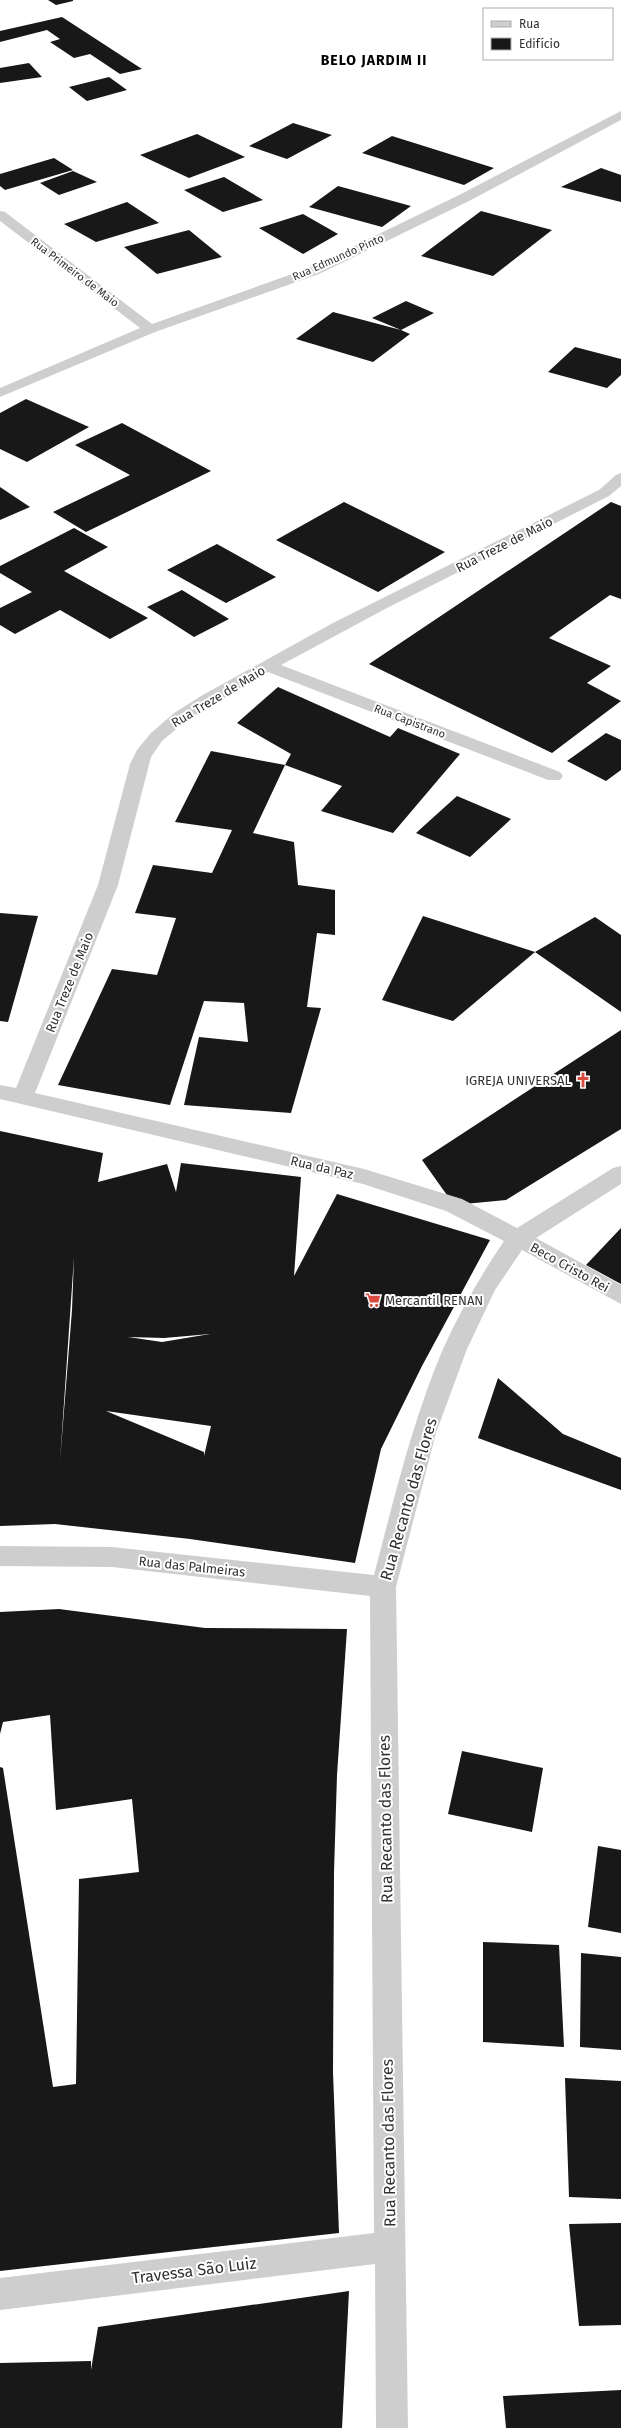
<svg xmlns="http://www.w3.org/2000/svg" width="621" height="2428" font-family="'Fira Sans',sans-serif">
	<style>
		.building { fill: #181818; fill-rule: evenodd }
		.lines { fill: none; stroke-linecap: round; stroke-linejoin: round }
		.minor { fill: #cecece; fill-rule: evenodd }
		.labels { text-anchor: middle; stroke-width: 4; stroke-linejoin: round; paint-order: stroke }
		.far-street-label { font-size: 11px; fill: #313131; stroke: #fff }
		.street-label { font-size: 13px; fill: #313131; stroke: #fff }
		.poi-label { font-size: 13px; fill: #313131; stroke: #fff; text-anchor: end }
		.far-district-label { font-size: 14px; font-weight: bold; letter-spacing: 1px; fill: #000; stroke: #fff }
		.near-street-label { font-size: 16px; fill: #313131; stroke: #fff }
	</style>
	<rect width="100%" height="100%" fill="#fff"/>
	<path class="building" d="M48,0H73V1L56,5Z
		M62,17L142,69L120,74L90,54L74,58L50,42L60,39L47,30L0,42V31Z
		M29,63L42,77L0,83V68Z
		M109,77L127,90L87,101L69,87Z
		M293,123L332,135L287,159L249,146Z
		M197,134L245,157L189,178L140,155Z
		M392,136L494,168L464,185L362,153Z
		M54,158L73,170L5,190L0,186V174Z
		M601,168L621,175V202L561,187Z
		M73,171L97,182L59,195L40,183Z
		M224,177L263,200L223,212L184,190Z
		M338,186L411,206L382,227L309,207Z
		M127,202L159,223L96,242L64,224Z
		M481,211L552,230L493,276L421,256Z
		M303,214L338,234L303,254L259,228Z
		M189,230L222,257L157,274L124,247Z
		M406,301L434,313L401,330L372,318Z
		M333,312L401,330L410,334L373,362L296,339Z
		M575,347L621,359V375L607,388L548,372Z
		M26,399L89,427L27,462L0,449V413Z
		M122,423L211,471L86,532L53,512L130,475L75,445Z
		M0,487L30,507L0,520Z
		M344,502L445,552L378,592L276,540Z
		M611,502L621,506V599L610,595L549,638L611,666L587,683L621,701L552,753L369,664Z
		M74,528L108,547L64,571L148,618L110,639L60,610L15,634L0,625V608L32,592L0,573V566Z
		M217,544L276,577L226,603L167,570Z
		M182,590L229,619L194,637L147,607Z
		M278,687L390,737L398,728L460,754L393,833L321,811L342,786L285,765L291,754L237,723Z
		M606,733L621,740V770L606,781L567,761Z
		M211,751L285,765L253,833L294,842L298,885L335,890V935L317,933L307,1007L321,1008L291,1113L184,1105L199,1037L248,1042L244,1003L204,1001L170,1105L58,1085L112,969L157,975L176,918L135,913L153,865L212,873L232,830L175,822Z
		M457,796L511,819L470,857L416,833Z
		M0,913L38,916L8,1022L0,1021Z
		M423,916L535,952L453,1021L382,1000Z
		M595,917L621,935V1012L535,952Z
		M621,1030V1129L506,1200L454,1205L422,1160Z
		M0,1131L103,1153L98,1182L167,1164L176,1192L181,1163L301,1177L294,1276L337,1194L490,1240L422,1366L381,1449L355,1563L190,1539L55,1524L0,1526ZM74,1257L72,1310L60,1461ZM210,1334L162,1342L128,1337L164,1338ZM106,1411L211,1426L204,1456V1452Z
		M621,1228V1284L586,1265Z
		M498,1378L563,1434L621,1458V1490L478,1438Z
		M59,1609L205,1628L347,1629L337,1775L334,1872L333,2072L339,2233L0,2271V1767L3,1768L53,2087L76,2084L79,1879L139,1872L132,1799L56,1810L50,1715L3,1722L0,1734V1612Z
		M462,1751L543,1768L532,1832L448,1814Z
		M598,1846L621,1850V1933L588,1927Z
		M483,1942L559,1945L564,2047L483,2042Z
		M581,1953L621,1957V2050L580,2047Z
		M565,2078L621,2081V2199L569,2197Z
		M621,2223V2325L579,2326L569,2224Z
		M349,2291L342,2428H0V2363L91,2361V2370L98,2327Z
		M621,2390V2428H506L503,2396Z"/>
	<g class="lines">
		<path class="minor" d="M621,111V120L469,201L319,274L155,332L0,397V388L140,328L0,221V211L5,212L152,324L309,268L459,195Z
			M621,473V486L609,496L387,608L281,665L560,772L563,776L560,780H548L268,672L187,720L162,741L151,757L118,885L35,1093L364,1169L462,1199L517,1228L613,1168L621,1166V1184L536,1238L621,1285V1304L522,1250L495,1290L467,1349L436,1433L396,1587L408,2428H376L375,2264L0,2310V2278L374,2233L370,1596L112,1567L0,1566V1546L112,1547L374,1575C394,1499 412,1422 443,1349C460,1311 481,1275 504,1241L446,1211L363,1184L0,1099V1085L16,1088L98,885L130,764L137,750L150,734L174,713L201,696L331,624L599,490L616,475Z"/>
	</g>
	<defs>
		<g id="church-bare" transform="scale(1.2)"><path d="M-1.2-6h2.4v3.5h3.3v2.4h-3.3V6h-2.4V-.1h-3.3v-2.4h3.3Z" fill="#d94b41" stroke="#fff" stroke-width="2.5" paint-order="stroke"/></g>
		<g id="supermarket-bare" transform="scale(1.2)"><path d="M-6-5.5h2.5l.6 2H6L4.5 2H-2.5L-4.4-4H-6ZM-1.5 3.2a1.3 1.3 0 1 0 .1 0ZM3 3.2a1.3 1.3 0 1 0 .1 0Z" fill="#d94b41" stroke="#fff" stroke-width="2.5" paint-order="stroke"/></g>
	</defs>
	<g fill-rule="evenodd">
		<use href="#church-bare" x="583" y="1080"/>
		<use href="#supermarket-bare" x="373" y="1300"/>
	</g>
	<g class="labels">
		<g class="far-street-label">
			<text transform="translate(338 257) rotate(-24)" y="4">Rua Edmundo Pinto</text>
			<text transform="translate(75 272) rotate(37)" y="4">Rua Primeiro de Maio</text>
			<text transform="translate(410 721) rotate(21)" y="4">Rua Capistrano</text>
		</g>
		<g class="street-label">
			<text transform="translate(504 544) rotate(-27)" y="5">Rua Treze de Maio</text>
			<text transform="translate(218 696) rotate(-31)" y="5">Rua Treze de Maio</text>
			<text transform="translate(69 982) rotate(-68)" y="5">Rua Treze de Maio</text>
			<text transform="translate(322 1167) rotate(13)" y="5">Rua da Paz</text>
			<text transform="translate(570 1267) rotate(29)" y="5">Beco Cristo Rei</text>
			<text transform="translate(192 1566) rotate(6)" y="5">Rua das Palmeiras</text>
		</g>
		<g class="poi-label">
			<text x="571" y="1085">IGREJA UNIVERSAL</text>
			<text x="385" y="1305" text-anchor="start">Mercantil RENAN</text>
		</g>
		<g class="far-district-label">
			<text x="374" y="65">BELO JARDIM II</text>
		</g>
		<g class="near-street-label">
			<text transform="translate(408 1499) rotate(-74)" y="6">Rua Recanto das Flores</text>
			<text transform="translate(385 1819) rotate(-91)" y="6">Rua Recanto das Flores</text>
			<text transform="translate(388 2143) rotate(-91)" y="6">Rua Recanto das Flores</text>
			<text transform="translate(194 2270) rotate(-7)" y="6">Travessa São Luiz</text>
		</g>
	</g>
	<rect x="483" y="8" width="130" height="52" fill="#ffffff" stroke="#adadad"/>
	<rect x="491" y="21" width="20" height="6" fill="#cecece" stroke="#adadad"/>
	<text x="519" y="28" font-size="12" fill="#313131">Rua</text>
	<rect x="491" y="38" width="20" height="12" fill="#181818" stroke="#adadad"/>
	<text x="519" y="48" font-size="12" fill="#313131">Edifício</text>
</svg>
